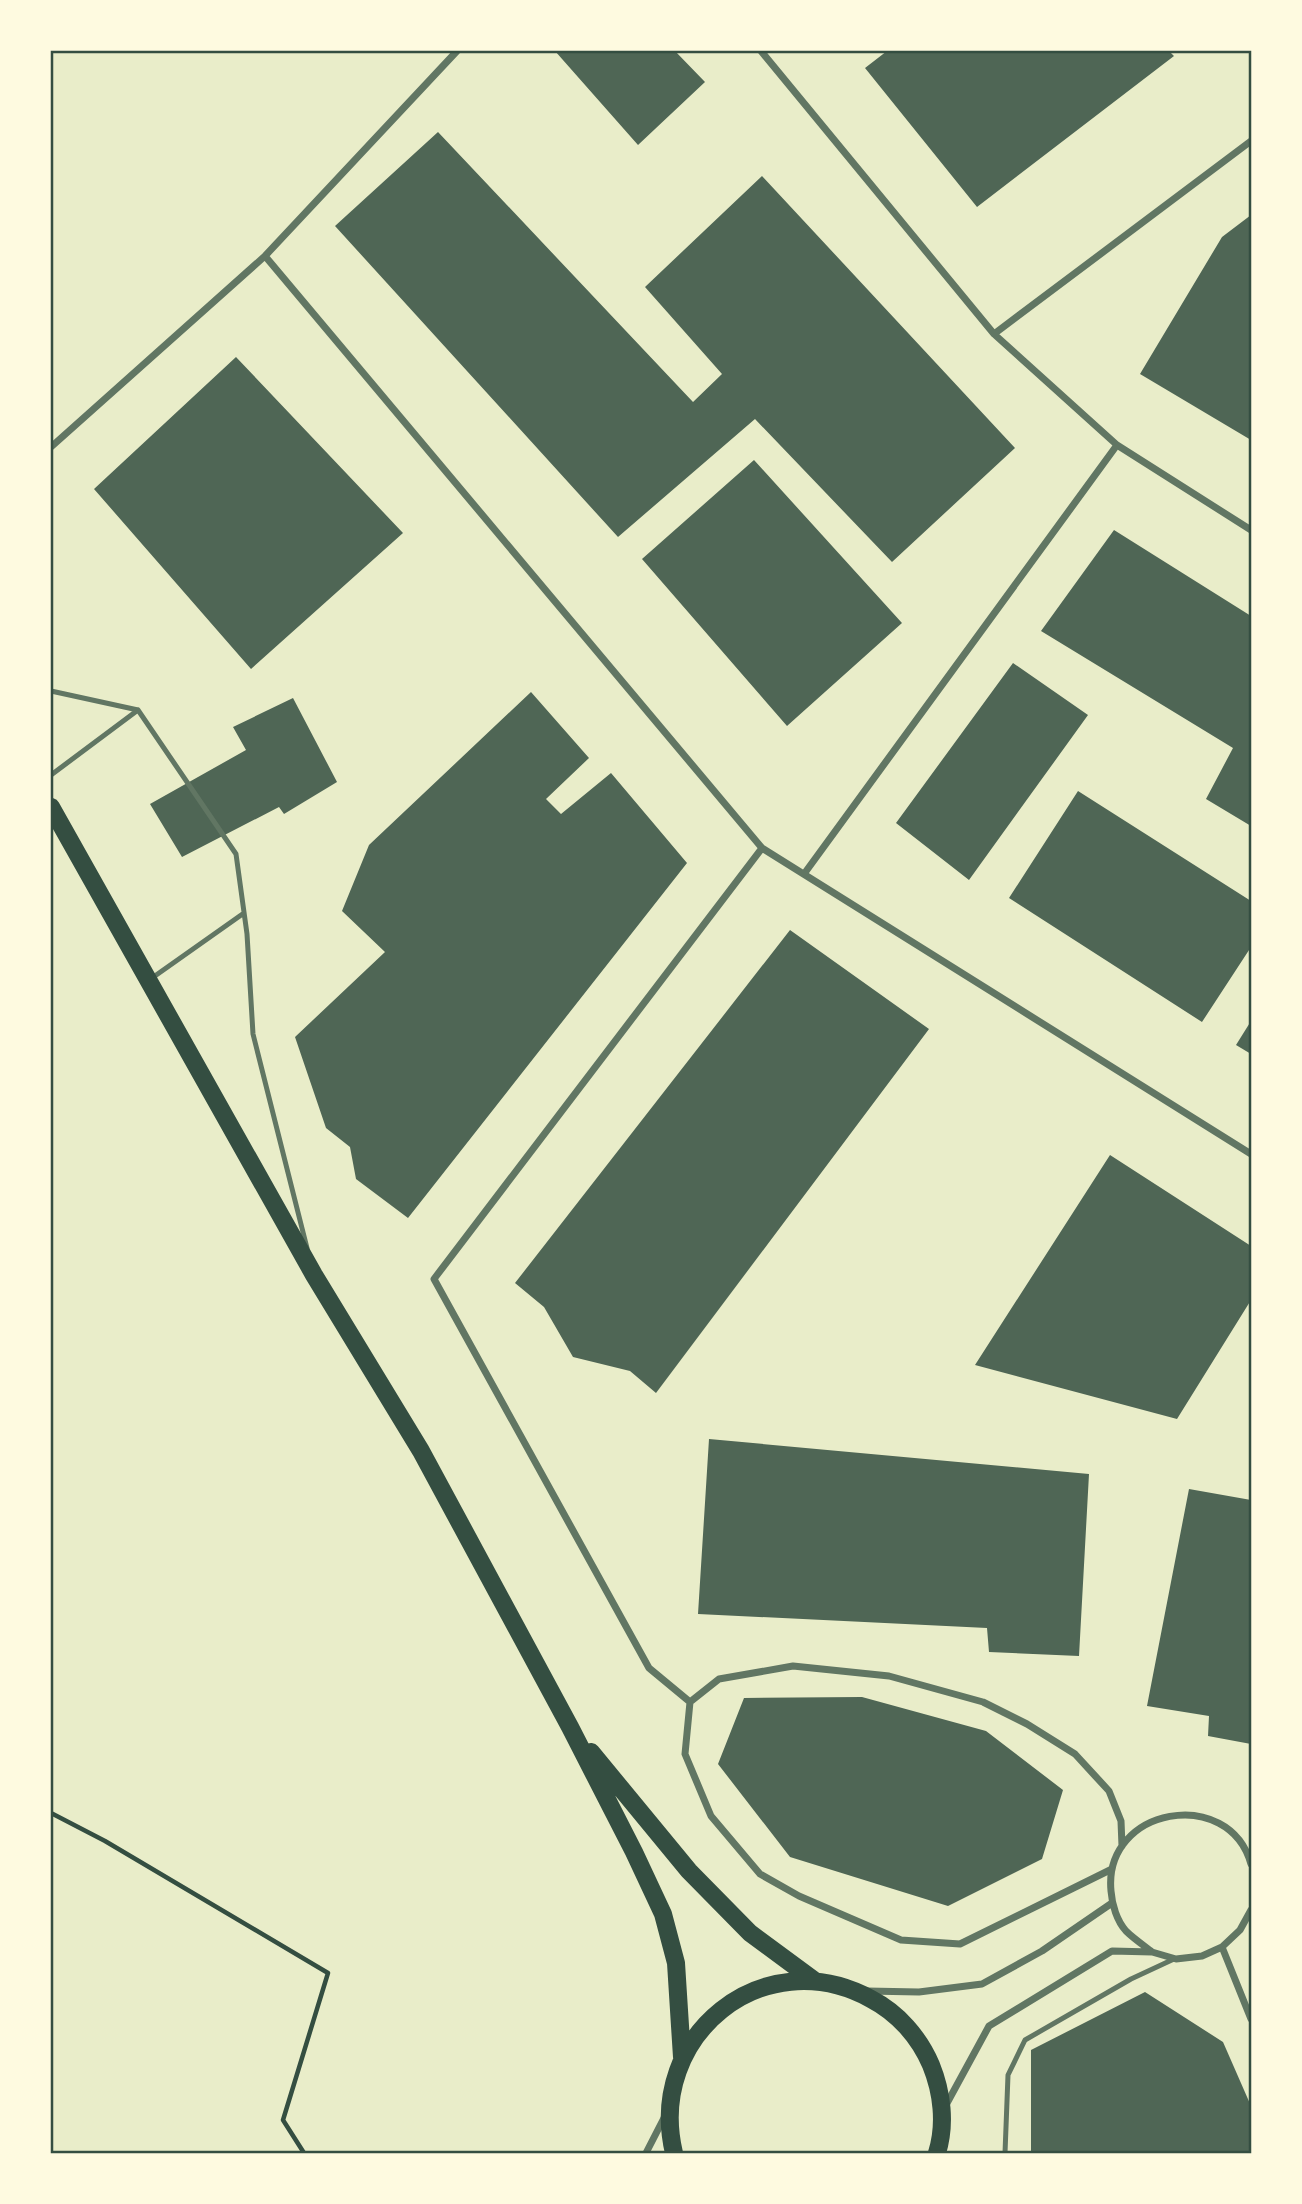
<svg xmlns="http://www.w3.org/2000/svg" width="1302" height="2204" font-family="'Zilla Slab',serif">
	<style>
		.building { fill: #4f6655 }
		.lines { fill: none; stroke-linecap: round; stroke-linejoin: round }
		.path { stroke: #344e41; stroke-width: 4.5 }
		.service { stroke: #617663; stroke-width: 5 }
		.minor { stroke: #617663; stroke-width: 7 }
		.primary { stroke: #344e41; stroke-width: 18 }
		.neatline { fill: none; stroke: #344e41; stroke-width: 2.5 }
	</style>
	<rect width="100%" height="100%" fill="#e9edc9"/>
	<path class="building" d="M555,51H675L705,82L638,145Z
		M887,51H1169L1174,56L977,207L865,68Z
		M438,132L693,402L722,374L645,287L762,176L1015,448L892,562L755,419L618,537L335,226Z
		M1251,215V440L1140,374L1222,237Z
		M236,357L403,533L251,669L94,489Z
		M754,460L902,623L787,726L642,559Z
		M1114,530L1251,616V826L1206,799L1233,748L1041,631Z
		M1013,663L1088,715L969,880L896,823Z
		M531,692L589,758L546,799L561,814L611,773L687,863L408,1218L356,1179L350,1147L326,1128L295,1037L385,952L342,911L369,845Z
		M293,698L337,782L284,814L279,807L182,857L150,804L246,750L233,727Z
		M1078,791L1251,901V947L1202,1022L1009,898Z
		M790,930L929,1029L656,1393L630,1371L573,1357L544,1307L515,1283Z
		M1251,1021V1054L1236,1045Z
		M1110,1155L1251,1246V1300L1177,1419L975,1365Z
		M709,1439L1089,1474L1079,1656L989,1652L987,1628L698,1614Z
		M1189,1489L1251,1500V1744L1208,1736L1209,1716L1147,1706Z
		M862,1697L986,1731L1063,1790L1042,1859L948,1906L790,1857L718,1764L744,1698Z
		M1145,1992L1223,2042L1251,2106V2153H1031V2050Z"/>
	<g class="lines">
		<path class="path" d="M51,1813L105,1841L328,1973L283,2120L304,2153"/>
		<path class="service" d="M51,691L138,710L236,854L247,934L253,1034L307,1248
			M51,775L138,710
			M152,978L244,913
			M1005,2153L1008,2075L1025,2040L1131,1979L1174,1959"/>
		<path class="minor" d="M761,51L994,334L1117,445L1251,530
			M265,256L762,848L1251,1154
			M994,334L1251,141
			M51,447L265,256L457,51
			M804,874L1117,445
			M690,1702L649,1668L434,1279L762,848
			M1112,1869L960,1944L901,1940L799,1896L760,1874L711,1816L685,1754L690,1702L719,1679L793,1666L889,1676L983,1702L1027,1724L1075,1754L1109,1791L1121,1821L1122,1846
			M1222,1947L1251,2019
			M1151,1951C1143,1945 1133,1938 1126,1931C1117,1921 1112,1905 1111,1891C1103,1807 1229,1785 1251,1864
			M867,1991L919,1992L982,1984L1042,1951L1112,1903
			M946,2105L989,2026L1112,1951L1152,1952L1176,1959L1202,1956L1222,1947L1240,1930L1251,1910
			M646,2153L665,2116"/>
		<path class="primary" d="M51,807L314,1275L421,1451L570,1727L634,1852L663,1914L676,1963L682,2057
			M591,1752L689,1871L750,1933L815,1981
			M674,2153C646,2036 763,1940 871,1999C898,2013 919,2037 931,2065C942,2092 946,2124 937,2153"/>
	</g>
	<rect width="1302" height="2204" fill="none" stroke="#fefae0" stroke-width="105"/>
	<rect x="52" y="52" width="1198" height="2100" class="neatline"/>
</svg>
